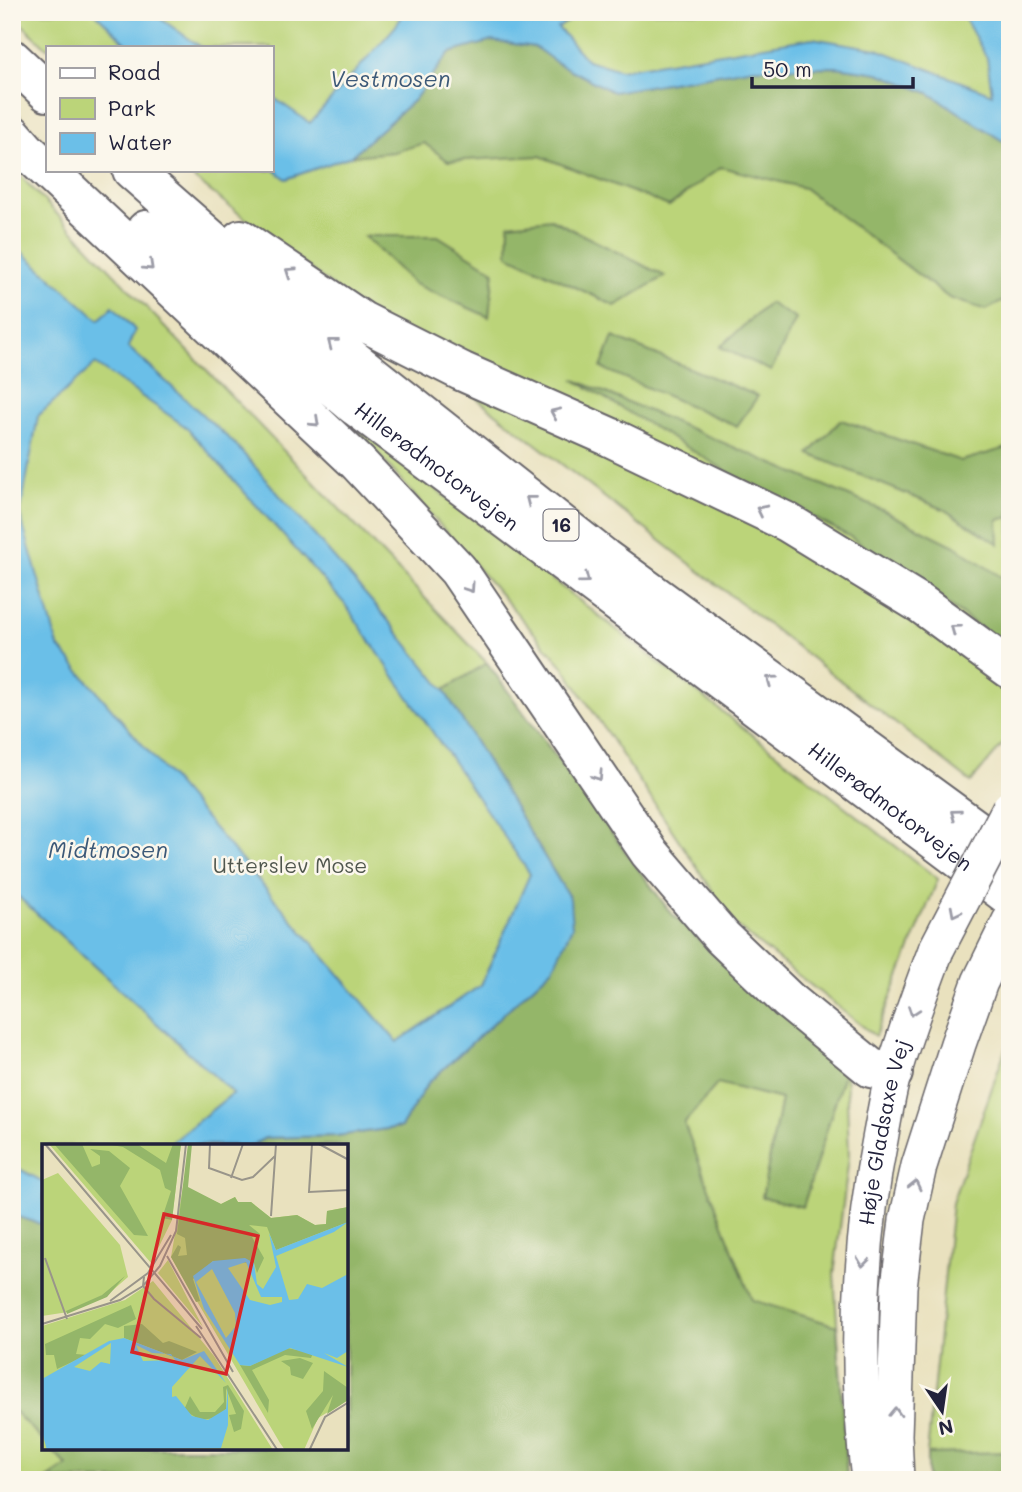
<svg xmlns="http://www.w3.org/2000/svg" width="1022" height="1492" font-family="Mali,sans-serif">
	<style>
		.green { fill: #bbd479; stroke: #6e7b5a; stroke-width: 2; fill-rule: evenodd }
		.forest { fill: #94b669; stroke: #5b6c52; stroke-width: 2 }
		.water { fill: #6bbfe8; stroke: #467092; stroke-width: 2; fill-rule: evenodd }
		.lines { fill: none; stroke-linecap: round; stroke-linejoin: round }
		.secondary-casing { stroke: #686569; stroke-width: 38 }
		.primary-casing { stroke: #686569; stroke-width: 42 }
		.highway-casing { stroke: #686569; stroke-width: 42 }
		.secondary { stroke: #fff; stroke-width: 35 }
		.primary { stroke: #fff; stroke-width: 38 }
		.highway { stroke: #fff; stroke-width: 38 }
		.secondary-bridge-casing { stroke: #686569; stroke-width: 38; stroke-linecap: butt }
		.secondary-bridge { stroke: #fff; stroke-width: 35 }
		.oneway { stroke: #9c9ca7 }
		.labels { text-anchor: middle; stroke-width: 5; stroke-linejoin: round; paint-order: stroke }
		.shield { fill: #fbf7ec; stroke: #636270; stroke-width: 2 }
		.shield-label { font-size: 19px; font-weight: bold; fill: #22223b }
		.street-label { font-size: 21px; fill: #22223b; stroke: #fbf7ec }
		.park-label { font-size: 21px; fill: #50574e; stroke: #fbf7ec }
		.water-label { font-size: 23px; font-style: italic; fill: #3c5978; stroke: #fbf7ec }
		.inset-road { fill: none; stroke: #99958a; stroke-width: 2 }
		.view { fill: #d62828; fill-opacity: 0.15; stroke: #d62828; stroke-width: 3.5 }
		.inset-edge { fill: none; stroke: #22223b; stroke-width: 3.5 }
	</style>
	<rect width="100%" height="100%" fill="#fbf7ec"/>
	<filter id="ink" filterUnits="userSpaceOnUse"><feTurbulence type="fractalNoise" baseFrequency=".0143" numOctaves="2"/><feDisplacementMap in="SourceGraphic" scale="14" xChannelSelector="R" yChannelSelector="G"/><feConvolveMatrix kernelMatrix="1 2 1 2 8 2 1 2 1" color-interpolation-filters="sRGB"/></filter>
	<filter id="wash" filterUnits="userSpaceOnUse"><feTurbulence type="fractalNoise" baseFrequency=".00686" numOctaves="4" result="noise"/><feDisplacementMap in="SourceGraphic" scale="28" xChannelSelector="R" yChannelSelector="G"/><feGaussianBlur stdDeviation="1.57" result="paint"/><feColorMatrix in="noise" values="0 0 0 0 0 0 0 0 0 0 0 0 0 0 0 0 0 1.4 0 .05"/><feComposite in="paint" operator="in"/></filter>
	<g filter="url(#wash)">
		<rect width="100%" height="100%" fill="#e9e1be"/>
		<path class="green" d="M12,12H1010V736L971,782L183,170H271V47L47,48L12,15Z
			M12,167L487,663L670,912L740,979L846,1067L849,1157L834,1274L847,1480H12ZM44,1146H346V1448H44Z
			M352,424L938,879L875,1036L736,926L562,665Z
			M1010,1036V1480H927V1454L952,1203Z"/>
		<path class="forest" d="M492,41L535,47L557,63L613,92L754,68L837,67L879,73L929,93L1003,141L1010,142V298L986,310L949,298L804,188L721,167L669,206L540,156L448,161L424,143L394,152L351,156L414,100L449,53Z
			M551,219L665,276L615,306L508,255L509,224Z
			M364,236H438L494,271L489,317L414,284Z
			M769,303L796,319L771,371L720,347Z
			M613,337L758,396L737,426L601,368Z
			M573,379L882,510L955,546L1010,583V648L849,536L743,481Z
			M841,420L961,461L1010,447V517L998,520L999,544L943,509L809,454Z
			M487,663L670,912L740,979L846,1067L803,1207L762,1197L781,1099L718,1083L684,1123L752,1300L837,1326L847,1480H46L67,1466L50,1448H346V1146L252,1145L265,1138L336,1136L401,1127L428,1083L553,968L570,899L444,690Z
			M12,1215L44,1225V1442L12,1409Z
			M1010,1452V1480H927V1454Z"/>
		<path class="water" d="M94,12H151L201,47H130Z
			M405,12H582L558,28L587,60L620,70L812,38L877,49L992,94L987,58L961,12H1010V142L1003,141L929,93L878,73L837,67L754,68L613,92L557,63L535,47L492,41L449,53L414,100L351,156L286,179L271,167V96L310,123L395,27Z
			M12,243L99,320L113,306L135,330L128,347L236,445L387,619L444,690L570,899L572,927L553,968L428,1083L401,1127L336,1136L265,1138L252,1145H168L233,1093L12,891V330L16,329L12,325ZM95,364L186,427L344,603L530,874L481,985L397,1042L58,646L20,515L38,416Z
			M12,1165L44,1182V1225L12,1215Z"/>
	</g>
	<g filter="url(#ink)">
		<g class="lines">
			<g class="secondary-casing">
				<g id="secondary">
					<path id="s1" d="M869,1480C855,1363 858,1250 881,1134C885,1113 888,1092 894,1071C906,1030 921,990 936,950"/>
					<path d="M896,1480L894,1435L899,1287L907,1220L919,1166L958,1044L980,982L1010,921"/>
				</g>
			</g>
			<g class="primary-casing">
				<path id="primary" d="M12,59L47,92
					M12,134L26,150L358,463L458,570L649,852L722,937L788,1000L871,1068L893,1073
					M132,170L303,320L604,558L1010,854
					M146,230L354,405
					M241,239L362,321L461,371L610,437L787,522L921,604L1010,669"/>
			</g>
			<g class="highway-casing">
				<g id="highway">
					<path id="s2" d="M354,405L1010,897"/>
				</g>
			</g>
			<use href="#secondary" class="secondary"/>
			<use href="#primary" class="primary"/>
			<use href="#highway" class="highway"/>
			<g class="secondary-bridge-casing">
				<path id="secondary-bridge" d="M936,950L1010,808"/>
			</g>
			<use href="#secondary-bridge" class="secondary-bridge"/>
		</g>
		<defs><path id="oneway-chevron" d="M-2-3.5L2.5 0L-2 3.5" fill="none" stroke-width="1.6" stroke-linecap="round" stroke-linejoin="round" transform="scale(1.75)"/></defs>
		<g class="oneway">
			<use href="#oneway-chevron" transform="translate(149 266) rotate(43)"/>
			<use href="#oneway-chevron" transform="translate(290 272) rotate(-146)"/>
			<use href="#oneway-chevron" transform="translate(332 343) rotate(-142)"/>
			<use href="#oneway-chevron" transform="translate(555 413) rotate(-156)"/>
			<use href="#oneway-chevron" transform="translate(315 422) rotate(43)"/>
			<use href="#oneway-chevron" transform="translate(530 500) rotate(-142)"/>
			<use href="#oneway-chevron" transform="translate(761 510) rotate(-154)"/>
			<use href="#oneway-chevron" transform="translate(585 579) rotate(37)"/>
			<use href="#oneway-chevron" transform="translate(470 588) rotate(56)"/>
			<use href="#oneway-chevron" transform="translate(955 629) rotate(-144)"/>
			<use href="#oneway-chevron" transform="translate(771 680) rotate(-144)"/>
			<use href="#oneway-chevron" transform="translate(598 776) rotate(56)"/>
			<use href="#oneway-chevron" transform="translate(955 814) rotate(-144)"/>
			<use href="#oneway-chevron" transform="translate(955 912) rotate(117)"/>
			<use href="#oneway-chevron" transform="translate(913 1011) rotate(109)"/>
			<use href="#oneway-chevron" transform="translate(915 1185) rotate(-77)"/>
			<use href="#oneway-chevron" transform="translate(863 1262) rotate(97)"/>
			<use href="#oneway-chevron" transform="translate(895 1412) rotate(-88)"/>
		</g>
	</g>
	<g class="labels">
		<rect class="shield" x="543.5" y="509.5" width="35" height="31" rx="5"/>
		<g class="shield-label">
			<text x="561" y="532">16</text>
		</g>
		<g class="street-label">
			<text dy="7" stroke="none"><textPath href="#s2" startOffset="103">Hillerødmotorvejen</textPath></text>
			<text dy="7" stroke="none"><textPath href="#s2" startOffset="670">Hillerødmotorvejen</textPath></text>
			<text dy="7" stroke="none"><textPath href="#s1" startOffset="350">Høje Gladsaxe Vej</textPath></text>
		</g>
		<g class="park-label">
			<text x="290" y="873">Utterslev Mose</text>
		</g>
		<g class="water-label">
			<text x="390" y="87">Vestmosen</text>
			<text x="108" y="858">Midtmosen</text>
		</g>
	</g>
	<g transform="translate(42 1144)">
		<rect width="306" height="306" fill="#e9e1be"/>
		<path d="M7,0H139L130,76L109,119ZM16,29L78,101L86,133L71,146L26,168L0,172V36ZM141,43L179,60L193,53L196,58H209L229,74L255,71L273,81L284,80L285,67L306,63V256L276,274L262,306H243L238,299L129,113ZM126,116L147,157L161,183L116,129ZM111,137L172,212L231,306L0,307V182L83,156Z" fill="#bbd479"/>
		<path d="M12,0H40L50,23L58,20V12L48,5L67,7L88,24L78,42L106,92L92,91ZM64,0H95L124,19L131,0H139L130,76L120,74L129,47L123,44L118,26L81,3ZM146,0H150L146,43L179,60L193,53L196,58H209L229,74L255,71L273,81L284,80L285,67L306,63V78L234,106L225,83L207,81L218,90L210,93L222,114L215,129L212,119L171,117L151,135L158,157L154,158L129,113L136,101L139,103L136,112L145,111L143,94L135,90ZM83,132L65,153L25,170L24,167L60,151ZM89,161L94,175L76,184L63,180L48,195L38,194L34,210L45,211L15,225L12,211H4L3,200ZM100,180L121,199L127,197L155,208L140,216L82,194V182ZM245,204L271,209L269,214L243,211L210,226L227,256L226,269L198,221L208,222ZM258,214L271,219L261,235L249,231L248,223L239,217ZM282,227L306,244V256L285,270L291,251L270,285L264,267L281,247ZM186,241L202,267L199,285L192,288L187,271L194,270L184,244V265L173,274L158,276L142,266L148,252L158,268H173L182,258L181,243Z" fill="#94b669"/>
		<path d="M306,78L292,88L234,112L247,156L256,155L265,140L280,144L306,130V207L295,214L282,209L306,223L248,204L208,222L198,221L162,165L151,132L171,117L203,114L212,119L215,140L221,145L234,123L227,89L234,106ZM204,118L219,153H240V158L228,161L208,156L186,124ZM170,125L193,169L194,182L184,194L154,138ZM82,194L140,216L162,207L184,239L158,212L130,243V253L134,252L150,272L166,276L184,265L186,243V281L179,304L5,306L0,288V235L67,197ZM69,199L68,220L59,218L48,227L32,223ZM94,201L110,209L129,210L133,216L101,217Z" fill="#6bbfe8" fill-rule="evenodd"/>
		<path class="inset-road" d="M3,0L160,185M168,0L167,24L200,36L211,33L233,12M270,0L267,48L307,46M277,0L307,16M189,34L201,0M229,72L234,0M125,112L191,228M3,114L25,175M102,133L101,142L112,155L159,194M68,157L106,129L129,91M0,180L78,156L101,142L118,122L134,87L144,0M154,182L236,307M267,307L283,273L307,258"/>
		<path class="view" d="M122,70L216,92L184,230L90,208Z"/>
		<rect width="306" height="306" class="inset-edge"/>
	</g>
	<rect width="1022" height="1492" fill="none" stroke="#fbf7ec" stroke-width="42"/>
	<rect x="46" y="46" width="228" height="126" fill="#fbf7ec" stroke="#a4a2a5" stroke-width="2"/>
	<rect x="60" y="68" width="35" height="10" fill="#ffffff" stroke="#a4a2a5" stroke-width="2"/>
	<text x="108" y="80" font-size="21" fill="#22223b">Road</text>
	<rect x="60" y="98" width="35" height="21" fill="#bbd479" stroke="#a4a2a5" stroke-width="2"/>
	<text x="108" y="116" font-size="21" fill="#22223b">Park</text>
	<rect x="60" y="133" width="35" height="21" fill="#6bbfe8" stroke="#a4a2a5" stroke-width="2"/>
	<text x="108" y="150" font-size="21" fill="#22223b">Water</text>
	<g transform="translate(942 1411) rotate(167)" stroke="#fbf7ec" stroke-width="5" paint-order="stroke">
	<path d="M0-5L12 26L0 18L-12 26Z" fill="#22223b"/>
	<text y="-10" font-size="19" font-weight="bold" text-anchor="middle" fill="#22223b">N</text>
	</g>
	<path d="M752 77v10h161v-10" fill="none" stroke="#22223b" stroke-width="3.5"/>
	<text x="763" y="77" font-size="21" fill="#22223b" stroke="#fbf7ec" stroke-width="5" paint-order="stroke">50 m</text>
</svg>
